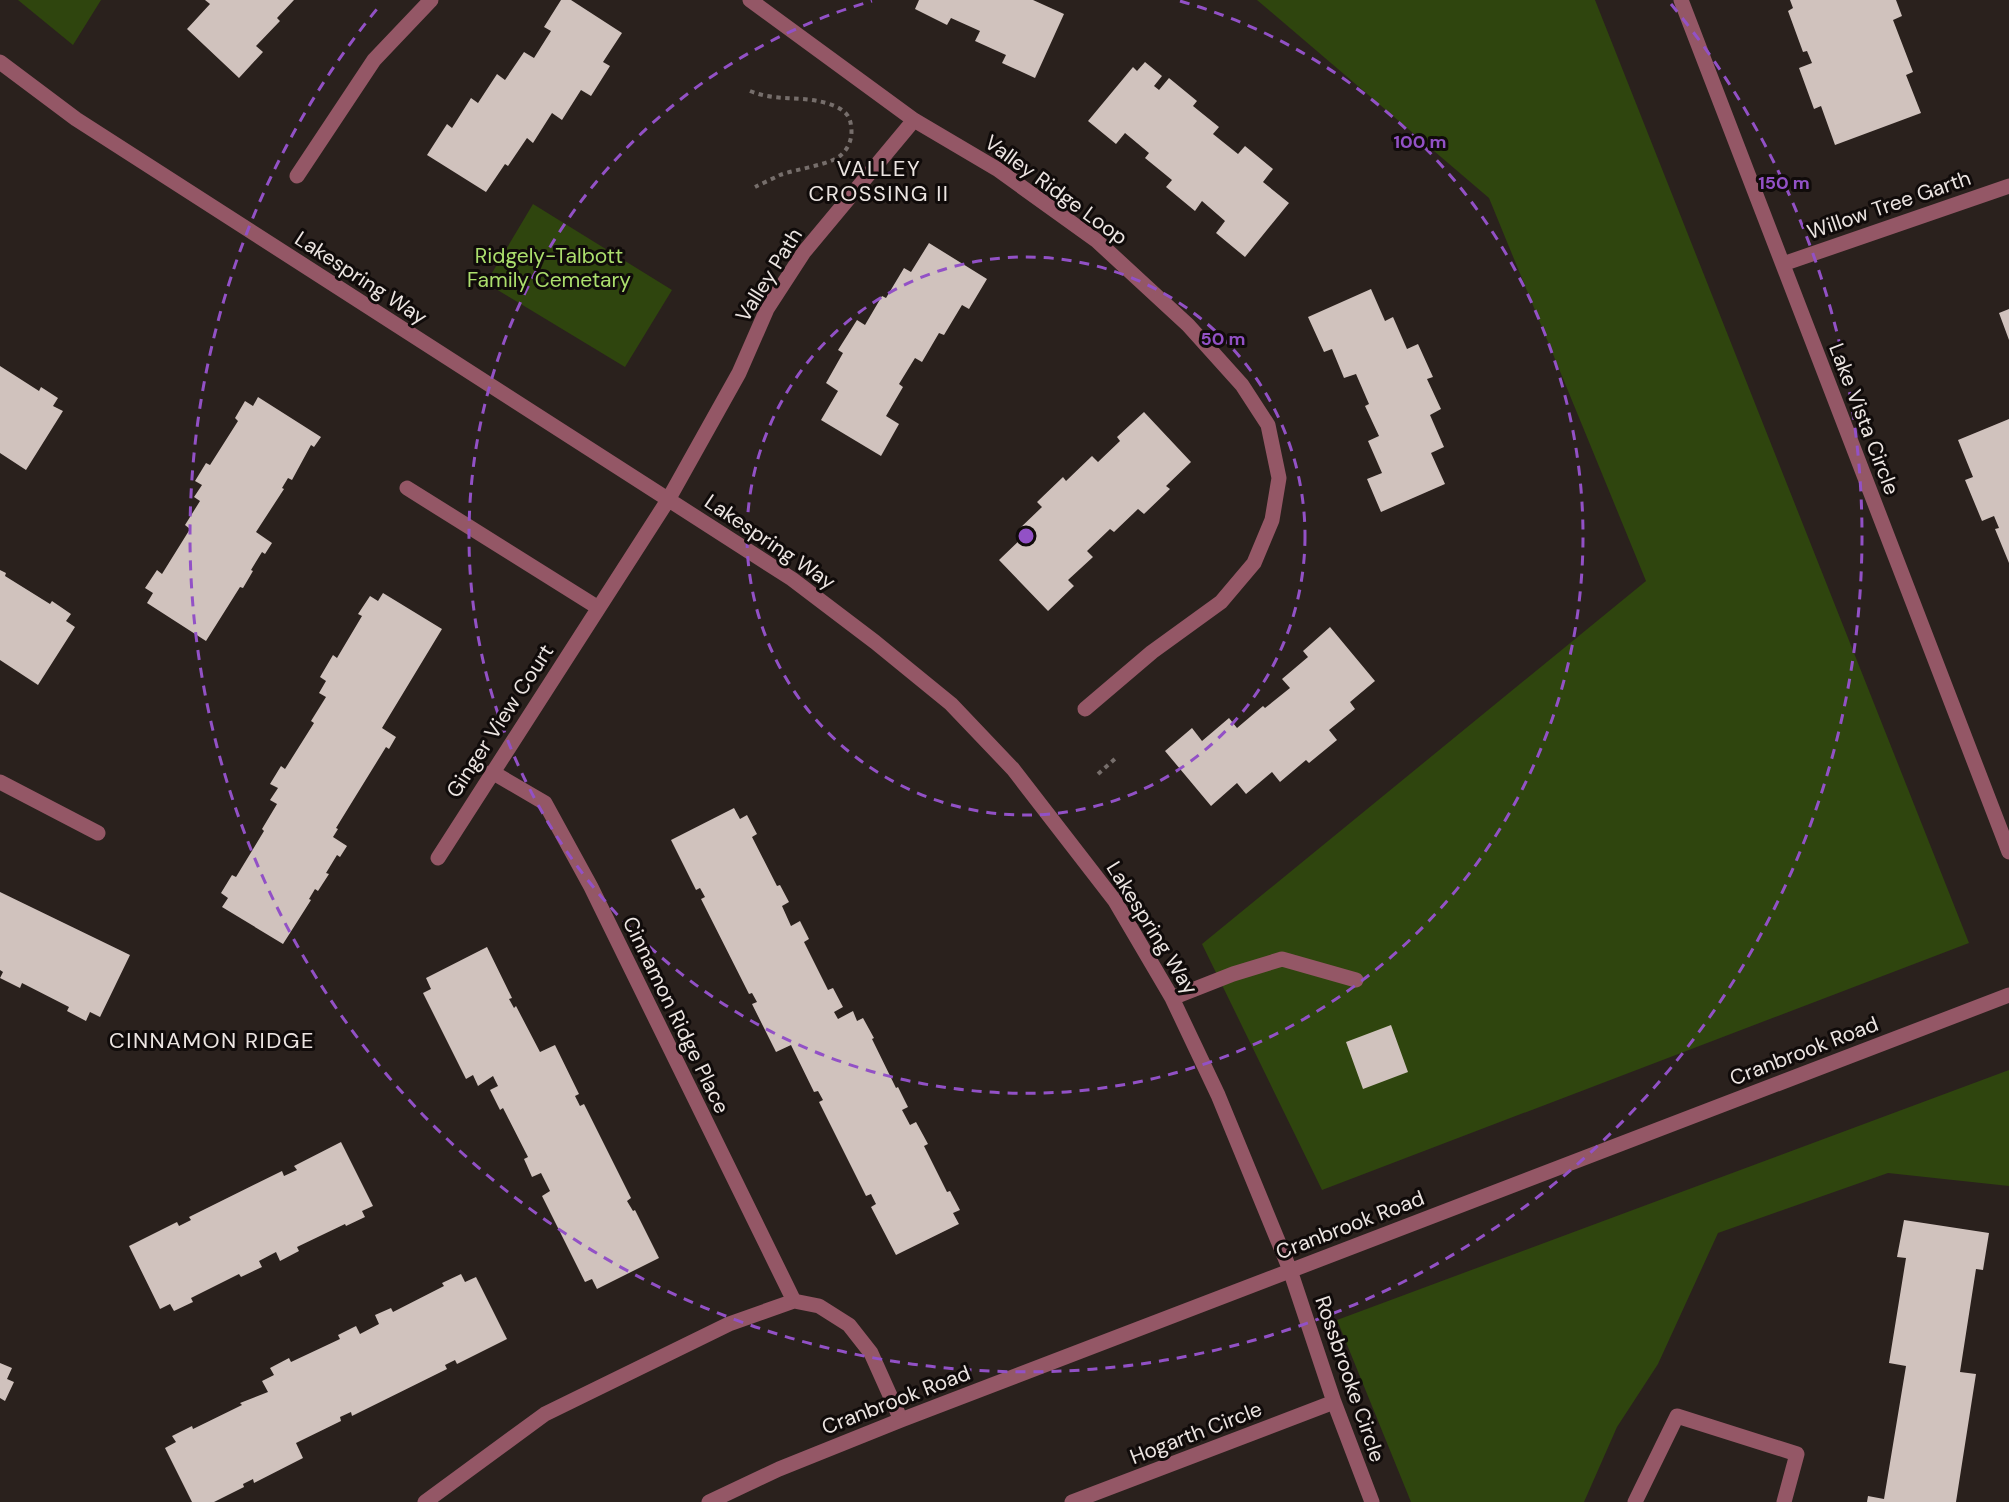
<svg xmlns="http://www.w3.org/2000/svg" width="2009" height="1502" font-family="'DM Sans',sans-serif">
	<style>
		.green { fill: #2f450e }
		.building { fill: #d0c2bd }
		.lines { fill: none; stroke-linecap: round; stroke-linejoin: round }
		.path { stroke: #766e6b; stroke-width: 4; stroke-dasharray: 4.5 4.5; stroke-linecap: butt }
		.minor { stroke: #945766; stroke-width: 15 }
		.ring { fill: none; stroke: #9251c6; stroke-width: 3; stroke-dasharray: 10 8 }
		.labels { text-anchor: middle; stroke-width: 6; stroke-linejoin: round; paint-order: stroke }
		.street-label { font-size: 21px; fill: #ece5e2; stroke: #100b0a }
		.park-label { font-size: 21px; fill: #acdf6d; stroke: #100b0a }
		.neighbourhood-label { font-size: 22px; letter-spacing: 1.5px; fill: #ece5e2; stroke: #100b0a }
		.centre { fill: #9251c6; stroke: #100b0a; stroke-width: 3 }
		.ring-label { font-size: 18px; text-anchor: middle; font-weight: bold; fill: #9251c6; stroke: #100b0a; stroke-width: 6; stroke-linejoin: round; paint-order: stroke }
	</style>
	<rect width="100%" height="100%" fill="#2a211d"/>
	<path class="green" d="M18,0H101L73,45Z
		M1257,0H1595L1969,943L1322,1190L1202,944L1646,581L1489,198Z
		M533,204L672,290L625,367L486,283Z
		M2009,1070V1186L1888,1173L1718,1233L1658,1364L1617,1427L1584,1502H1411L1337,1320Z"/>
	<path class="building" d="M205,0H294L277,18L280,21L256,46L263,52L239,78L187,29L210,4Z
		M561,0H571L622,33L603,62L610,66L591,96L581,90L562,120L552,113L533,143L527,138L508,166L505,164L486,192L427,155L447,124L452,128L471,98L478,103L497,74L505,80L524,52L534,58L551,31L544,27Z
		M919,0H1033L1064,14L1035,78L1002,63L1006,55L975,41L980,31L951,18L947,25L915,9Z
		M1790,0H1896L1902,16L1893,20L1913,72L1906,75L1921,113L1835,145L1821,106L1814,109L1799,68L1812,63L1807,51L1803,52L1788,11L1793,8Z
		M1145,62L1162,76L1154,86L1159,90L1169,78L1197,101L1193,106L1219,127L1213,134L1238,154L1245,146L1273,169L1263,182L1289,203L1245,257L1216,233L1225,221L1202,201L1195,211L1166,187L1172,180L1145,158L1149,153L1125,133L1116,144L1088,121L1133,67L1137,71Z
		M929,243L987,279L969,309L962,305L944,335L939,333L922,362L915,358L899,384L903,387L886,416L899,424L881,456L821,420L838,391L826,383L843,353L838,350L857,320L865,325L882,296L886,298L904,268L911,272Z
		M1371,289L1385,321L1393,317L1407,349L1418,344L1433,377L1427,379L1441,409L1430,415L1444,447L1431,453L1445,484L1381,512L1367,479L1382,473L1368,441L1379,436L1365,406L1369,404L1356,374L1344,378L1332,349L1324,352L1308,317Z
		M2009,309V340L1999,313Z
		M0,366L39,391L41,387L58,398L53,406L63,411L26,470L0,453Z
		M258,397L321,437L314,447L311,445L292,480L288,478L282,488L284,489L256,532L272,543L265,554L262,552L251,570L253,571L243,588L240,587L206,641L147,603L153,593L145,588L157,570L162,574L190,529L185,525L200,501L194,497L202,485L195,481L206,463L210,465L238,421L235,418L245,401L253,406Z
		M1144,412L1191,462L1166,486L1170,489L1144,514L1138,509L1114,532L1110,529L1087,551L1093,557L1068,580L1074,586L1048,611L999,560L1024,536L1018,530L1042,507L1037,502L1063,477L1066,481L1092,456L1098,462L1120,441L1117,437Z
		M2009,419V563L1995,529L1999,528L1994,516L1982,521L1965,480L1973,477L1958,440Z
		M0,570L6,573L5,576L50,604L52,601L71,614L66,621L75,627L38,685L0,660Z
		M383,593L442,629L382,728L396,737L389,749L386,747L336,828L338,829L333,837L347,846L340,857L337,855L326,873L329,874L318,891L315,889L309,899L311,900L283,944L222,907L228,898L221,893L232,875L236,877L264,831L262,829L277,804L270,800L278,788L270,784L281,766L285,769L314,723L311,721L326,697L319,693L326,681L320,677L333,655L337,658L362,616L358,614L370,596L378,601Z
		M1330,627L1375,681L1350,702L1355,709L1329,730L1337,740L1309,763L1306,760L1280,782L1272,772L1246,794L1237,783L1211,806L1165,751L1192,728L1202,741L1229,718L1237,728L1263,706L1265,708L1290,688L1282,679L1308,657L1303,651Z
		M734,808L740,819L747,815L757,834L752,837L777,886L780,885L789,902L782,906L791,926L800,921L809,939L804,942L828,990L833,988L843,1007L834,1012L838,1019L853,1011L857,1021L863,1018L874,1038L872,1039L896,1088L898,1087L908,1107L902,1110L910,1125L916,1122L928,1144L924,1146L947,1192L950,1191L960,1210L953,1213L959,1224L896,1255L871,1207L876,1204L871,1194L866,1196L819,1102L823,1100L818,1091L814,1092L791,1045L776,1052L752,1004L757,1002L752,993L749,994L701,899L705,897L700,888L696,890L671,840Z
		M0,892L130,955L100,1017L90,1012L86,1021L67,1011L69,1007L22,983L20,988L0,978L3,972L0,970Z
		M487,947L512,998L509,999L514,1008L516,1006L540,1052L555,1045L579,1094L575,1096L580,1106L584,1104L631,1198L627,1201L633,1211L635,1210L659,1258L597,1289L592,1279L585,1282L542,1196L550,1191L541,1173L532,1177L524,1159L528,1157L503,1108L500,1110L490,1090L498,1086L493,1076L478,1086L473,1075L466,1079L423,993L431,989L426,978Z
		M1391,1025L1408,1072L1363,1089L1346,1042Z
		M341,1142L373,1206L362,1211L365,1217L346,1226L345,1224L297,1247L299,1251L280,1261L276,1252L259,1261L262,1267L241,1277L239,1274L191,1298L193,1302L174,1311L170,1304L160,1309L129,1246L177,1222L179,1226L191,1220L189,1217L282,1171L284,1176L297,1170L294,1166Z
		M1904,1220L1989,1233L1983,1270L1976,1269L1960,1372L1976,1374L1956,1502H1867L1868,1496L1884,1499L1906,1366L1889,1363L1906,1258L1897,1257Z
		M461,1274L465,1282L476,1277L507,1339L457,1364L455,1360L445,1365L447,1369L352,1416L351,1412L340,1417L341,1421L296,1443L303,1458L254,1483L253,1479L243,1484L244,1487L214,1502H192L165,1448L176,1442L172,1436L192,1426L193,1429L242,1405L240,1403L268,1392L262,1381L274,1375L270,1368L289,1358L291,1362L340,1339L338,1335L356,1326L360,1334L379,1324L375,1315L391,1308L393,1312L444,1286L442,1283Z
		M0,1363L12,1368L7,1379L14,1382L5,1401L0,1398Z"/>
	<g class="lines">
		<path class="path" d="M750,91C777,102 799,95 826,103C839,107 850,112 851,126C853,137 849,148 841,155C830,165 796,169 780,175C772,179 763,183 755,187
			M1098,774L1116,758"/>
		<path class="minor" d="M750,0L914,120L997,169L1097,241L1188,325L1242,385L1268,425L1279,478L1272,520L1254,563L1221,602L1152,652L1085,709
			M1681,0L2009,852
			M0,62L76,119L792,579L875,642L951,704L1013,769L1115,901L1172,998L1218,1095L1290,1270L1334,1402L1372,1502
			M297,176L374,60L431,0
			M1783,264L2009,186
			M407,488L597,607
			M492,772L545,803L591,887L794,1301
			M0,782L98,833
			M438,858L668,500L739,373L767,309L804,252L914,120
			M1172,998L1233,974L1282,959L1356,980
			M425,1502L545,1414L729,1324L794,1301L819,1306L849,1325L871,1353L901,1420
			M709,1502L779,1469L901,1420L2009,995
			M1072,1502L1334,1402
			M1635,1502L1677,1416L1797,1454L1784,1502"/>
	</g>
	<g class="ring">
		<circle cx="1026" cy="536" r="279"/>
		<path d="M1180 1A557 557 0 1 1 872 1"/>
		<path d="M1671 4A836 836 0 1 1 381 4"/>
	</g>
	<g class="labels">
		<g class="street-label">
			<text transform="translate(1056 190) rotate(36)" y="7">Valley Ridge Loop</text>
			<text transform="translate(1889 205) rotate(-19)" y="7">Willow Tree Garth</text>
			<text transform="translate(769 275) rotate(-58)" y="7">Valley Path</text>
			<text transform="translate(361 278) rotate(33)" y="7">Lakespring Way</text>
			<text transform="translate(1864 419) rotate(69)" y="7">Lake Vista Circle</text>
			<text transform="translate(770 542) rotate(34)" y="7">Lakespring Way</text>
			<text transform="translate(500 721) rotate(-57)" y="7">Ginger View Court</text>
			<text transform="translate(1152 928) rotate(58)" y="7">Lakespring Way</text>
			<text transform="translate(676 1015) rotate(64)" y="7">Cinnamon Ridge Place</text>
			<text transform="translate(1804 1051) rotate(-21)" y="7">Cranbrook Road</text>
			<text transform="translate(1350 1225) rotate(-21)" y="7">Cranbrook Road</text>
			<text transform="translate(1350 1379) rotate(71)" y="7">Rossbrooke Circle</text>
			<text transform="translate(896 1400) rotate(-21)" y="7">Cranbrook Road</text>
			<text transform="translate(1196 1433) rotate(-21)" y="7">Hogarth Circle</text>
		</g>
		<g class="park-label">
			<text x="549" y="263">Ridgely-Talbott<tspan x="549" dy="24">Family Cemetary</tspan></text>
		</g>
		<g class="neighbourhood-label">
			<text x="879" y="176">VALLEY<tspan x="879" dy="25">CROSSING II</tspan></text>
			<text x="212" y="1048">CINNAMON RIDGE</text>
		</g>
	</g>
	<circle cx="1026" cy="536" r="9" class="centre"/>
	<g class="ring-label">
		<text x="1420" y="148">100 m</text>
		<text x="1784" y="189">150 m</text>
		<text x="1223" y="345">50 m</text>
	</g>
</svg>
